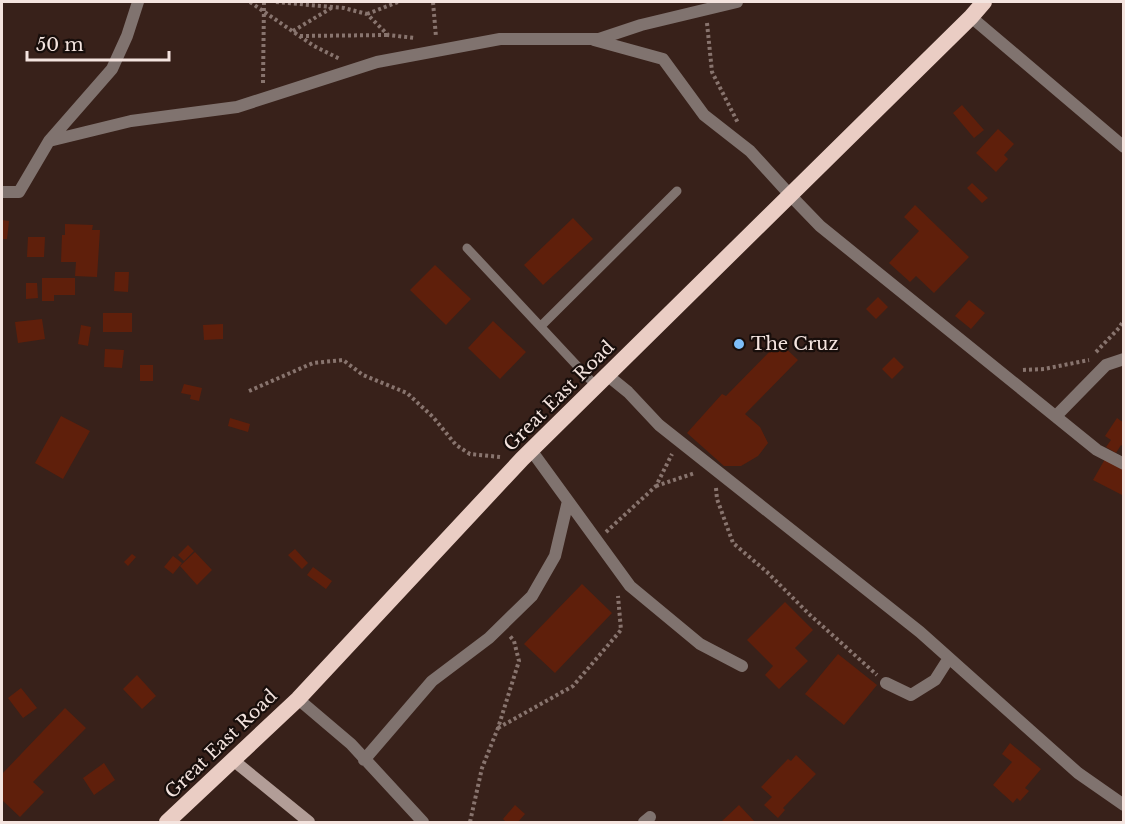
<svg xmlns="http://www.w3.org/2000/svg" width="1125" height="824" font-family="'Libre Baskerville',serif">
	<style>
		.building { fill: #5f1f0b }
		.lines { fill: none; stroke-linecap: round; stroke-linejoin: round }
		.path { stroke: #88746e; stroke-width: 4; stroke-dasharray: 3 3; stroke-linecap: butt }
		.service { stroke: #80736f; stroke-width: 9 }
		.minor { stroke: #80736f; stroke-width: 12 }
		.secondary { stroke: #b29d97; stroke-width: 12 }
		.trunk { stroke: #eacdc4; stroke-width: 16 }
		.poi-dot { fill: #7dbef9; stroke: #180e0b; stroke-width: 2 }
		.labels { text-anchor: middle; stroke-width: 4.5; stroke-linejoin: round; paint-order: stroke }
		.poi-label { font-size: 18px; fill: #f4e4df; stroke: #180e0b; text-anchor: start }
		.street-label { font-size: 18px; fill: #f4e4df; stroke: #180e0b }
	</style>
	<rect width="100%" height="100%" fill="#38211a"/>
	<path class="building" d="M962,105L984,130L974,138L953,113Z
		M998,129L1014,144L1004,155L1008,159L996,172L976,153Z
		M972,183L988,198L982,203L967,188Z
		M915,205L969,257L934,293L916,276L910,282L889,263L919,231L904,217Z
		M573,218L593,239L543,285L524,265Z
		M2,220L9,221L7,239H2Z
		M65,224L93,225L92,230H100L97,277L75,276L76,262H61L62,235H65Z
		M28,237H45L44,257H27Z
		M435,265L471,299L446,325L410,290Z
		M115,272H129L128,292L114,291Z
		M42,278H75V295H54V301H42Z
		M26,283H37L38,298L26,299Z
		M878,297L888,307L876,319L866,309Z
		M969,300L985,313L971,329L955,316Z
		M103,313H132V332H103Z
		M42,319L45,339L18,343L15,322Z
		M493,321L526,352L500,379L468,348Z
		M223,324V339L204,340L203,325Z
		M81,325L91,327L88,346L78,344Z
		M779,342L798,360L745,414L760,427L768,443L758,456L741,466H724L687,433L722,394L726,396Z
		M105,349L124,350L122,368L104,367Z
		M894,357L904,367L892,379L882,369Z
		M140,365H153V381H140Z
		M184,384L202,388L199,401L190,399L191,395L181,393Z
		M61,416L90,431L63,479L35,463Z
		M230,418L250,424L248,432L228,426Z
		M1117,418L1124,423V447L1121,445L1116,453L1106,447L1111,440L1105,436Z
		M1105,459L1124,469V496L1093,480Z
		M188,545L194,551L184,561L178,555Z
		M295,549L308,563L302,569L288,555Z
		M195,552L212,570L197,585L180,566Z
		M132,554L136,557L128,566L124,562Z
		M173,556L182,563L173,574L164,567Z
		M313,567L332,581L326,589L307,575Z
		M582,584L612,613L555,673L524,644Z
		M785,602L813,630L795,648L808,661L779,689L765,675L773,666L747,640Z
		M838,654L877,685L844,725L805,694Z
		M137,675L156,696L142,709L123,689Z
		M21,688L37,708L23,718L8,698Z
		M65,708L86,728L33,782L44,792L20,817L2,800V774Z
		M1010,743L1041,769L1025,788L1029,791L1020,801L1017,798L1013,803L993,785L1012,762L1002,754Z
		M796,755L816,774L783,808L785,810L778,818L764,805L772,797L761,787L788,759L791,761Z
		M104,763L115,780L94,795L83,778Z
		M515,805L525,814L518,822H506L503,819Z
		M739,805L755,822H721Z"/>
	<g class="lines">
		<path class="path" d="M250,2L314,46L340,59
			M276,2L344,8L367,14L388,35L415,38
			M433,2L436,37
			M367,14L398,2
			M707,23L712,72L738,123
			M293,31L333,7
			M300,36L388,35
			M263,83L264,2
			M1096,352L1119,328L1124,320
			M1023,370L1044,369L1089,360
			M249,391L313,363L343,360L363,375L407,393L433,417L456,445L470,454L500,457
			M656,486L695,473
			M716,488L717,499L733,543L767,572L810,615L877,675
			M606,532L656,486L672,454
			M498,728L573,686L621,630L618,596
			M470,822L482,768L498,728L519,661L514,641L509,635"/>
		<path class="service" d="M467,248L596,386
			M541,326L677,191"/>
		<path class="minor" d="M971,17L1124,147
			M594,40L663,59L704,115L750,151L791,196L820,226L1097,450L1124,464
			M49,141L131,121L237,107L377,62L500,39H599L641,25L737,2
			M2,192H19L49,141L112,69L127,36L138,2
			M607,375L628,392L659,425L920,632L1078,773L1124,805
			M1056,416L1106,365L1124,359
			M531,450L630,586L700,644L742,666
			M886,683L911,695L935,680L949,658
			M298,699L351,744L423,822
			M364,760L432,681L489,638L532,596L555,556L568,501
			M644,822L650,817"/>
		<path class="secondary" d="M233,760L309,822"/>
		<path class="trunk" d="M167,822L298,699L522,459L971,17L984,2"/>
	</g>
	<circle class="poi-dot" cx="739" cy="344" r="6"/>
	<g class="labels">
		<g class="poi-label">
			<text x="751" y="350">The Cruz</text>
		</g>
		<g class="street-label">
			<text transform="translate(559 396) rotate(-45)" y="6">Great East Road</text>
			<text transform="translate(221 744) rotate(-44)" y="6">Great East Road</text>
		</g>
	</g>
	<rect width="1125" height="824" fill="none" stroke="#f4e4df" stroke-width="6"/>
	<path d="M27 51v9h142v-9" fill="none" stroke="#f4e4df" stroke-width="3"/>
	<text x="36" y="51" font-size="18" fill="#f4e4df" stroke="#180e0b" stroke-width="4.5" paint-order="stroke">50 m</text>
</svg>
